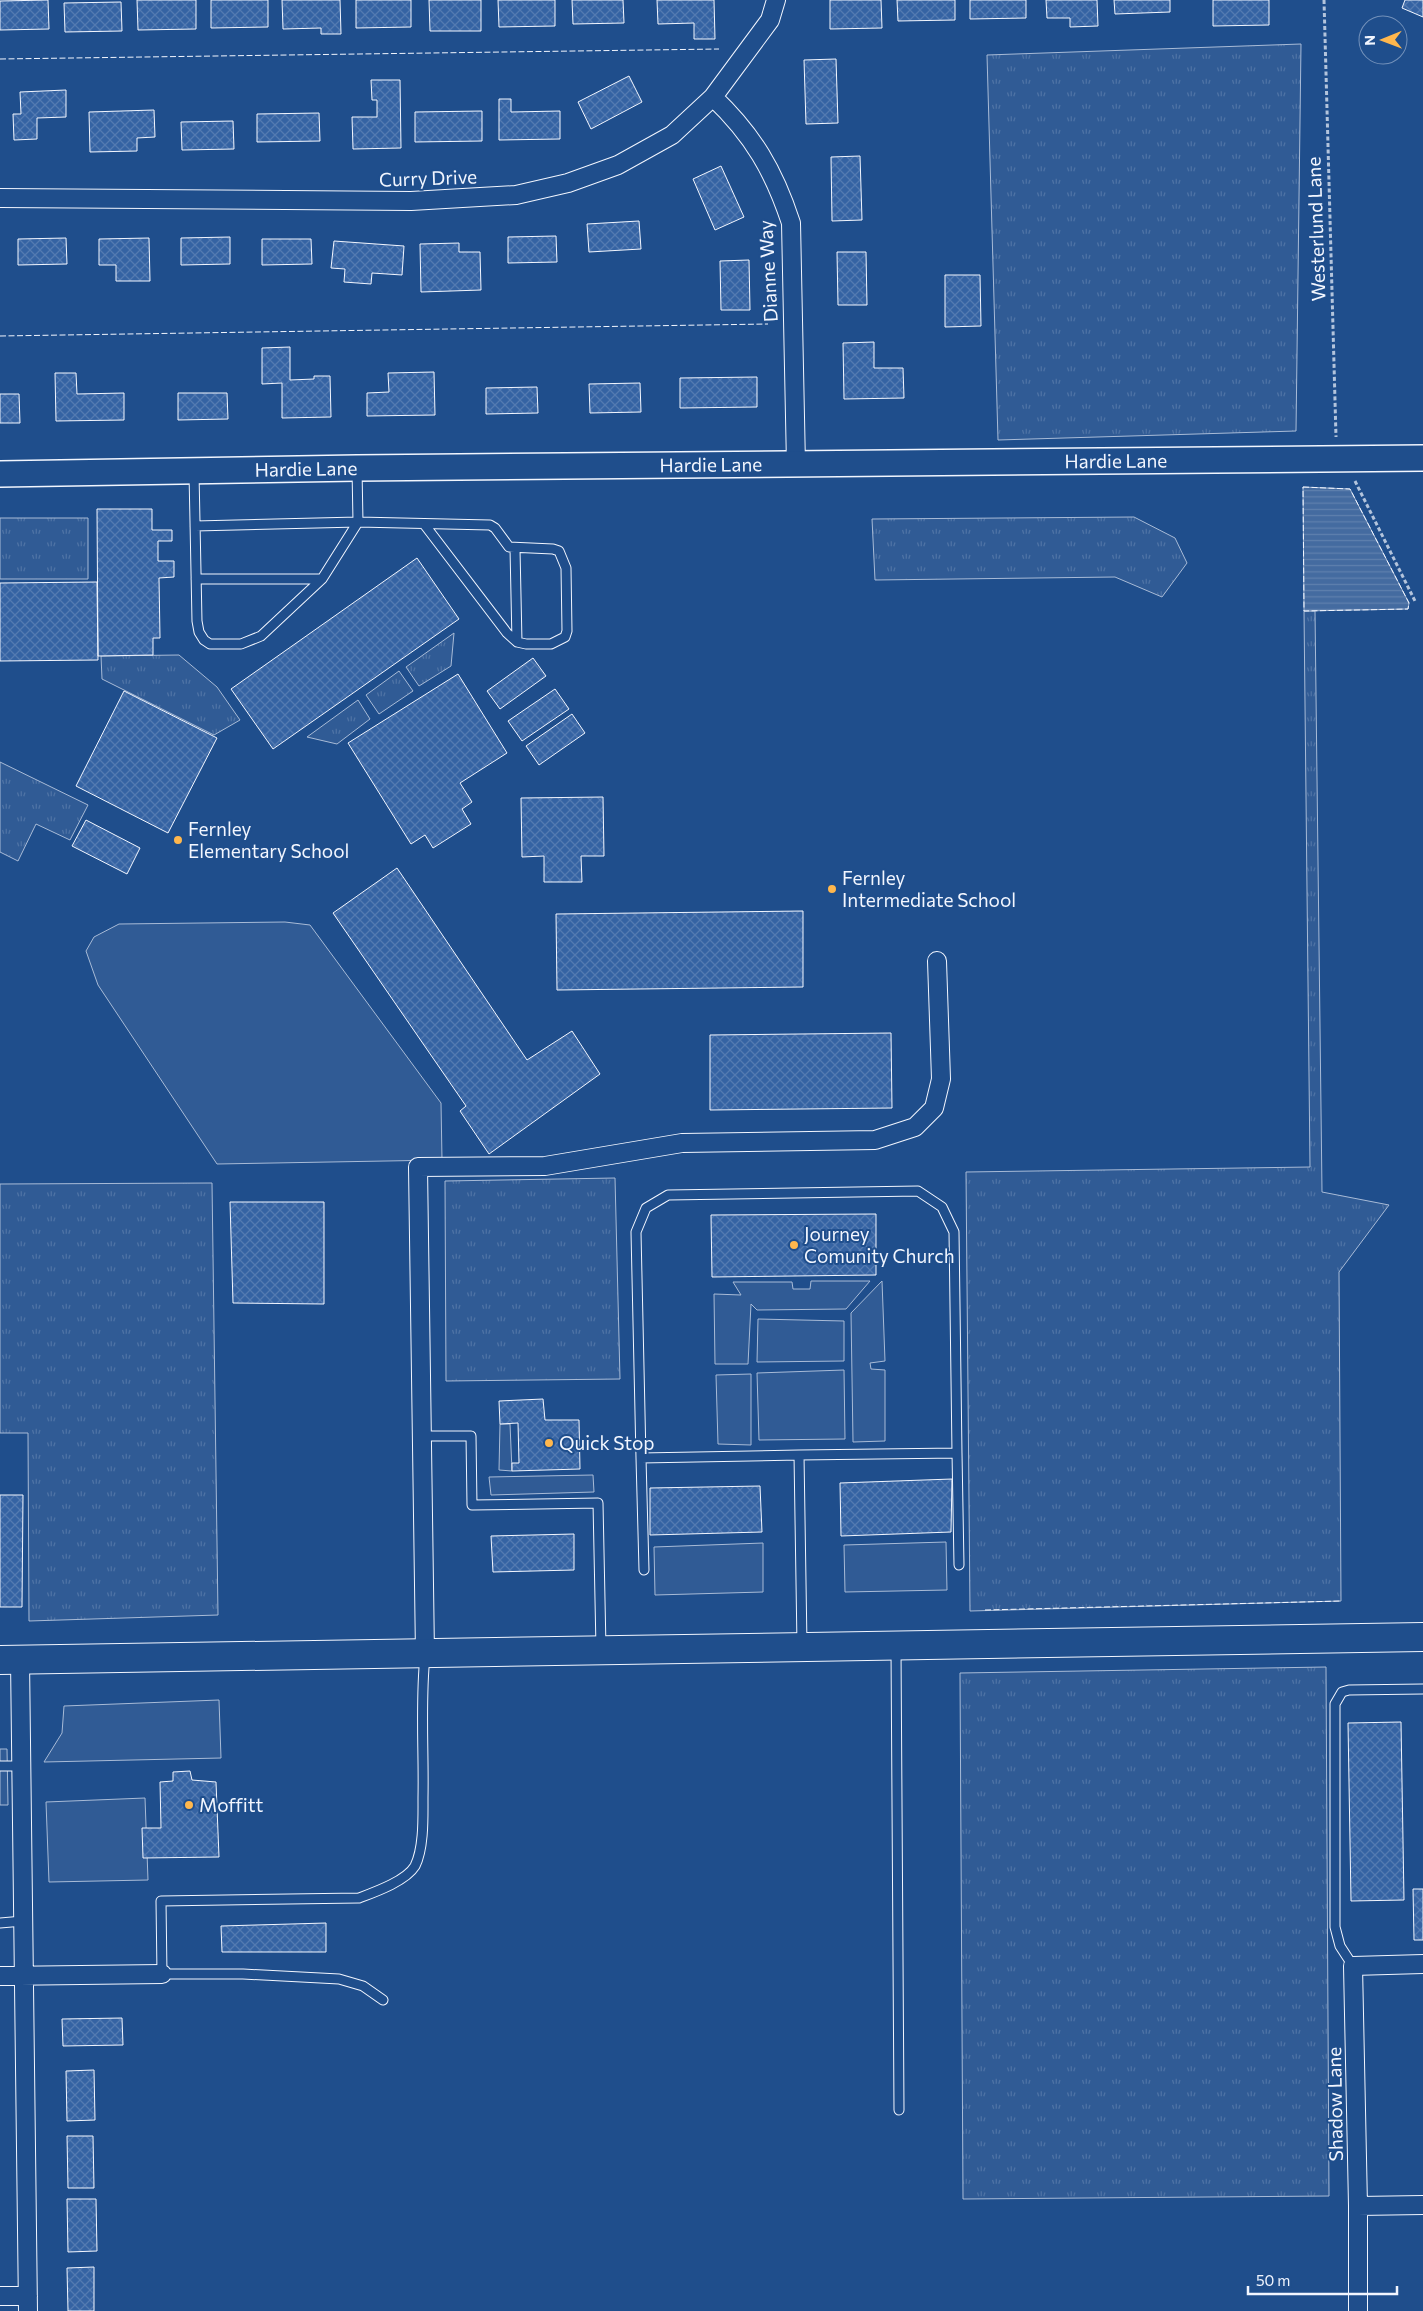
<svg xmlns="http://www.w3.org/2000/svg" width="1423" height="2311" font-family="Commissioner,sans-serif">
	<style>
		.grass { fill: url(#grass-tufts); stroke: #a8bbd7 }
		.pitch { fill: #305b95; stroke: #a8bbd7 }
		.water { fill: url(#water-rules); stroke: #a8bbd7 }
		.building { fill: url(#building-cross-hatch); stroke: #f2f6ff }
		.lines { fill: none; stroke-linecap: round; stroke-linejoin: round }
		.lane-casing { stroke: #f2f6ff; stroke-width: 11 }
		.street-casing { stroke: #f2f6ff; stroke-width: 20 }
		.secondary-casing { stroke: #f2f6ff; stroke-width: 28 }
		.primary-casing { stroke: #f2f6ff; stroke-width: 30 }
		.path { stroke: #b3c4dc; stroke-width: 3; stroke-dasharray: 4 2.5; stroke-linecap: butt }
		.lane { stroke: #1f4e8c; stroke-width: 9 }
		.street { stroke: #1f4e8c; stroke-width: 18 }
		.secondary { stroke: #1f4e8c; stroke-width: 25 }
		.primary { stroke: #1f4e8c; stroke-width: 28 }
		.fence { stroke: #f2f6ff; stroke-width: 1; stroke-dasharray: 6 2.5; stroke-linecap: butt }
		.poi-dot { fill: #ffb74d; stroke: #1f4e8c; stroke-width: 2 }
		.labels { text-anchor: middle; stroke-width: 4; stroke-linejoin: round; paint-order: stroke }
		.street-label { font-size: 19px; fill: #f2f6ff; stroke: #1f4e8c }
		.poi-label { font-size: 19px; fill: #f2f6ff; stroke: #1f4e8c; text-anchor: start }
	</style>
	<defs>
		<pattern id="grass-tufts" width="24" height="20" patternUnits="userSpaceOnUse" patternTransform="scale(1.25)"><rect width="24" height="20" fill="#305b95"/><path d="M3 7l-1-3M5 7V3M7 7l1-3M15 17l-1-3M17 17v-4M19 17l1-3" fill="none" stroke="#4e73a5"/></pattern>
		<pattern id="water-rules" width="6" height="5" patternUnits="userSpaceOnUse" patternTransform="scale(1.25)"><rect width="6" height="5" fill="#446ba0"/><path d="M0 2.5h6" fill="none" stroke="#5f81ae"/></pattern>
		<pattern id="building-cross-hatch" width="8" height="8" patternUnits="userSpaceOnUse" patternTransform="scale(1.25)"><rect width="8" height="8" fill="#3563a3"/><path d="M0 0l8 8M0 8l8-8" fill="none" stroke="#537ab1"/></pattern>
	</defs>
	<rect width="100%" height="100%" fill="#1f4e8c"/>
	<path class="grass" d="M1301,44L1296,431L998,440L987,55Z
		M1134,517L1175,538L1187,563L1162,597L1115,577L875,580L872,519Z
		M0,518H88V579H0Z
		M1304,611H1315L1322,1192L1389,1205L1339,1272L1341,1601L970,1611L966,1172L1310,1167Z
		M454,633L451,666L419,686L406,667Z
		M179,655L217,687L240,720L214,735L102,679L101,656Z
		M399,671L413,691L379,714L366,695Z
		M358,700L370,719L337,744L307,737Z
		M0,762L88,805L70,840L36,824L18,861L0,852Z
		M615,1178L620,1379L446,1381L445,1181Z
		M212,1183L218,1615L29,1621L28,1433H0V1184Z
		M1326,1667L1329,2196L963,2199L960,1673Z"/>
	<path class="pitch" d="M285,922L310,925L441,1103L442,1160L217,1164L98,985L86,951L94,937L119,924Z
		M811,1281H870L846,1309L757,1310L751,1304L748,1364H715L714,1294L741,1295L733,1282H792L793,1289H810Z
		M882,1281L885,1361L870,1363L871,1369L885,1370V1441L853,1442L851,1313Z
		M758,1319L844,1321V1361L757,1362Z
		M844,1370L845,1439L759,1440L757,1373Z
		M751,1374V1445L718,1444L716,1375Z
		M500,1424H510L512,1471L499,1470Z
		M593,1475L594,1492L491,1495L489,1477Z
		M946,1542L947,1590L845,1592L844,1545Z
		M763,1543V1592L655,1595L654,1547Z
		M219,1700L221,1758L44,1762L62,1733L64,1706Z
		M0,1749H7L8,1805H0Z
		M145,1798L148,1880L49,1882L46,1802Z"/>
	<path class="water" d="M1303,487L1350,489L1409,603L1408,609L1304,611Z"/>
	<path class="building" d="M48,0L49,29L0,30V1Z
		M137,0H196V29L138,30Z
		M211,0H268V27L211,28Z
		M282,0H340L341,34H321V28L283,29Z
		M356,0H411V27L356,28Z
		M429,0H481V31H430Z
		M498,0H555V26L499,27Z
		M572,0H623L624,23L573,24Z
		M657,0H714L715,39H694V23L658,24Z
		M830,0H881L882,28L830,29Z
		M897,0H955V20L898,21Z
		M970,0H1026V18L970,19Z
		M1046,0H1097L1098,26L1070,27V18H1047Z
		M1114,0H1170V12L1115,14Z
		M1213,0H1269V25L1213,26Z
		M1405,0H1423V17L1402,8Z
		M121,2L122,31L65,32L64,3Z
		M836,59L838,123L806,124L804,60Z
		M629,76L642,102L591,129L578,102Z
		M371,80H400L401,148L353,149L352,117H377V100H372Z
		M66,90V117L37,118V139L14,140L13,114H21L20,92Z
		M499,99H511V112L560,111V139L499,140Z
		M154,110L155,137L137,138V151L90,152L89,112Z
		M482,111V141L415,142V112Z
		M319,113L320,141L257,142V114Z
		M233,121L234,149L182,150L181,122Z
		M860,156L862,220L832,221L831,157Z
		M721,166L744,217L715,230L693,179Z
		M639,221L641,249L589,252L587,224Z
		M556,236L557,262L508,263V237Z
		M230,237V264L181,265V238Z
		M66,238L67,264L18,265V239Z
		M149,238L150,281H116V265H99V239Z
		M262,239H311L312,264L262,265Z
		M334,241L404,246L402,275L372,273L371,284L344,282L345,269L331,268Z
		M459,243V252H480L481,290L421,292L420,244Z
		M837,252H866L867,305H838Z
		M749,260L750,310H721L720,261Z
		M945,275H980L981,326L945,327Z
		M874,342V368H903L904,398L844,399L843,343Z
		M290,347V380L314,379V376H330L331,417L282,418V383L262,384V348Z
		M434,372L435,415L367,416V393L389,392L388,373Z
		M55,373H76L77,394L124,393V420L56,421Z
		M757,377V407L680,408V378Z
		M640,383L641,412L590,413L589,384Z
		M537,387L538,413L486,414V388Z
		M178,393H227L228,419L178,420Z
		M0,394H19L20,423H0Z
		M97,509H152V530H172V541H158V561H174V577L159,578L160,638H153V655L98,656Z
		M417,558L459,619L273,749L231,689Z
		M97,582L98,660L0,661V583Z
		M533,658L546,676L500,709L487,691Z
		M458,674L507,753L460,783L472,802L462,809L471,824L433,848L425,835L411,844L348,743Z
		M555,689L569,709L522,741L508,721Z
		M124,691L217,738L168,833L76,786Z
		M572,714L585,733L539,765L526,746Z
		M603,797L604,856H581L582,882H544V856L522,857L521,798Z
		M86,820L140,848L127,874L72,846Z
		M397,868L527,1060L572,1031L600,1074L489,1154L460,1111L466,1106L333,913Z
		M803,911V987L557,990L556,914Z
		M891,1033L892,1108L710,1110V1035Z
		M230,1202H324V1304L233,1303Z
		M876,1214V1275L712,1277L711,1215Z
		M543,1399L545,1420H579L580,1469L512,1471V1463H519L518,1423L500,1424L499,1401Z
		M952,1479L951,1532L841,1536L840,1483Z
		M760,1486L762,1532L650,1535V1488Z
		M0,1495H23L22,1607H0Z
		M574,1534V1570L493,1572L491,1536Z
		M1401,1722L1404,1900L1351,1901L1348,1723Z
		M190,1771L192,1780L216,1782L219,1857L143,1858L142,1828H161L160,1782L173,1781V1772Z
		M1413,1889H1423V1940H1414Z
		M326,1923V1952H222L221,1926Z
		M122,2018L123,2045L63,2046L62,2019Z
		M94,2070L95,2120L67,2121L66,2071Z
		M67,2136H93L94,2188H68Z
		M67,2199H96L97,2251L68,2252Z
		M94,2267V2311H68L67,2268Z"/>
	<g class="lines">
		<g class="lane-casing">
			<path id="lane" d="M194,473L197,621L199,632L204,640L210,644H241L261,636L322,579L358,522L490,525L495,528L509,547L553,549L559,551L566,568L567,631L565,637L551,644H526L517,642L507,633L424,524
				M195,526L358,522L357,469
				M515,549L517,642
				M196,579H322
				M422,1436H471L472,1505L598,1503L601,1648
				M957,1453L959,1565
				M799,1455L641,1458L636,1232L646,1208L668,1195L918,1191L942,1207L954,1232L957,1453L799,1455L802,1645
				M641,1458L644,1570
				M896,1649L899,2110
				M0,1766H21
				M0,1923L23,1921
				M1353,1966L1340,1946L1335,1927V1704L1342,1692L1349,1690L1423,1689
				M383,2000L363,1986L339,1979L243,1974H162L161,1901L359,1898C375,1892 406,1881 415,1866C424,1848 423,1817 423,1798C424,1751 420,1703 425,1656"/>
		</g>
		<g class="street-casing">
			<path id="street" d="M713,97C753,135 774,171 791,223L796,465
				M0,198L411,201L516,195L568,183L618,165L672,135L713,97L770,20L776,0
				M425,1654L418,1167L545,1166L682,1143L875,1140L915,1127L934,1108L941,1079L937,961
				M20,1660L28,2311
				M0,1976L162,1974
				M1358,2206L1423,2205
				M0,2296H28
				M1358,2311V2206L1353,1966L1423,1964"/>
		</g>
		<g class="secondary-casing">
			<g id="secondary">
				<path id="s1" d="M0,474L357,468L1423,458"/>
			</g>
		</g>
		<g class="primary-casing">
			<path id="primary" d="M0,1660L1423,1637"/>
		</g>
		<path class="path" d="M1324,0L1336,437
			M1355,481L1416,603"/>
		<use href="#lane" class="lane"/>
		<use href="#street" class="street"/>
		<use href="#secondary" class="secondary"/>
		<use href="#primary" class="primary"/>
		<path class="fence" d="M0,59L719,49
			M0,336L768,324
			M1303,487L1350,489L1409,603L1408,609L1304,611Z
			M985,1610L1341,1601"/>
	</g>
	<g class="poi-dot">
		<circle cx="178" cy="840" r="5"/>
		<circle cx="832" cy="889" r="5"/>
		<circle cx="794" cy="1245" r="5"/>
		<circle cx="549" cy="1443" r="5"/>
		<circle cx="189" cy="1805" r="5"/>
	</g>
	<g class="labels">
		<g class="street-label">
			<text transform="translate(428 178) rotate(-2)" y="7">Curry Drive</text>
			<text transform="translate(1316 229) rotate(-92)" y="7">Westerlund Lane</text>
			<text transform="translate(768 271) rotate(-93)" y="7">Dianne Way</text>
			<text dy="7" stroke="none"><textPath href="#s1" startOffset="1116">Hardie Lane</textPath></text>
			<text dy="7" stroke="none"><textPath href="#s1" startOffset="711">Hardie Lane</textPath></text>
			<text dy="7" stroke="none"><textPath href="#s1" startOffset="306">Hardie Lane</textPath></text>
			<text transform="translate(1335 2104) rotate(-91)" y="7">Shadow Lane</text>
		</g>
		<g class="poi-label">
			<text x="188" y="836">Fernley<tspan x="188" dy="22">Elementary School</tspan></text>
			<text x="842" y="885">Fernley<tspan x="842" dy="22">Intermediate School</tspan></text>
			<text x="804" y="1241">Journey<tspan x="804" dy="22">Comunity Church</tspan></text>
			<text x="559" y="1450">Quick Stop</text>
			<text x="199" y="1812">Moffitt</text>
		</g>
	</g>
	<g transform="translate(1383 40) rotate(269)"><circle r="24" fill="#1f4e8c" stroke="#7391ba"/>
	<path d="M0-4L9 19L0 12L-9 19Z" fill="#ffb74d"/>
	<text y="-8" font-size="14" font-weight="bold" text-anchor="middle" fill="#f2f6ff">N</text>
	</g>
	<path d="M1248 2286v8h149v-8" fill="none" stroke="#f2f6ff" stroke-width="2.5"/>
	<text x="1256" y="2286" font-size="15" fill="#f2f6ff" stroke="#1f4e8c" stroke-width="4" paint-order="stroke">50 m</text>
</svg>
